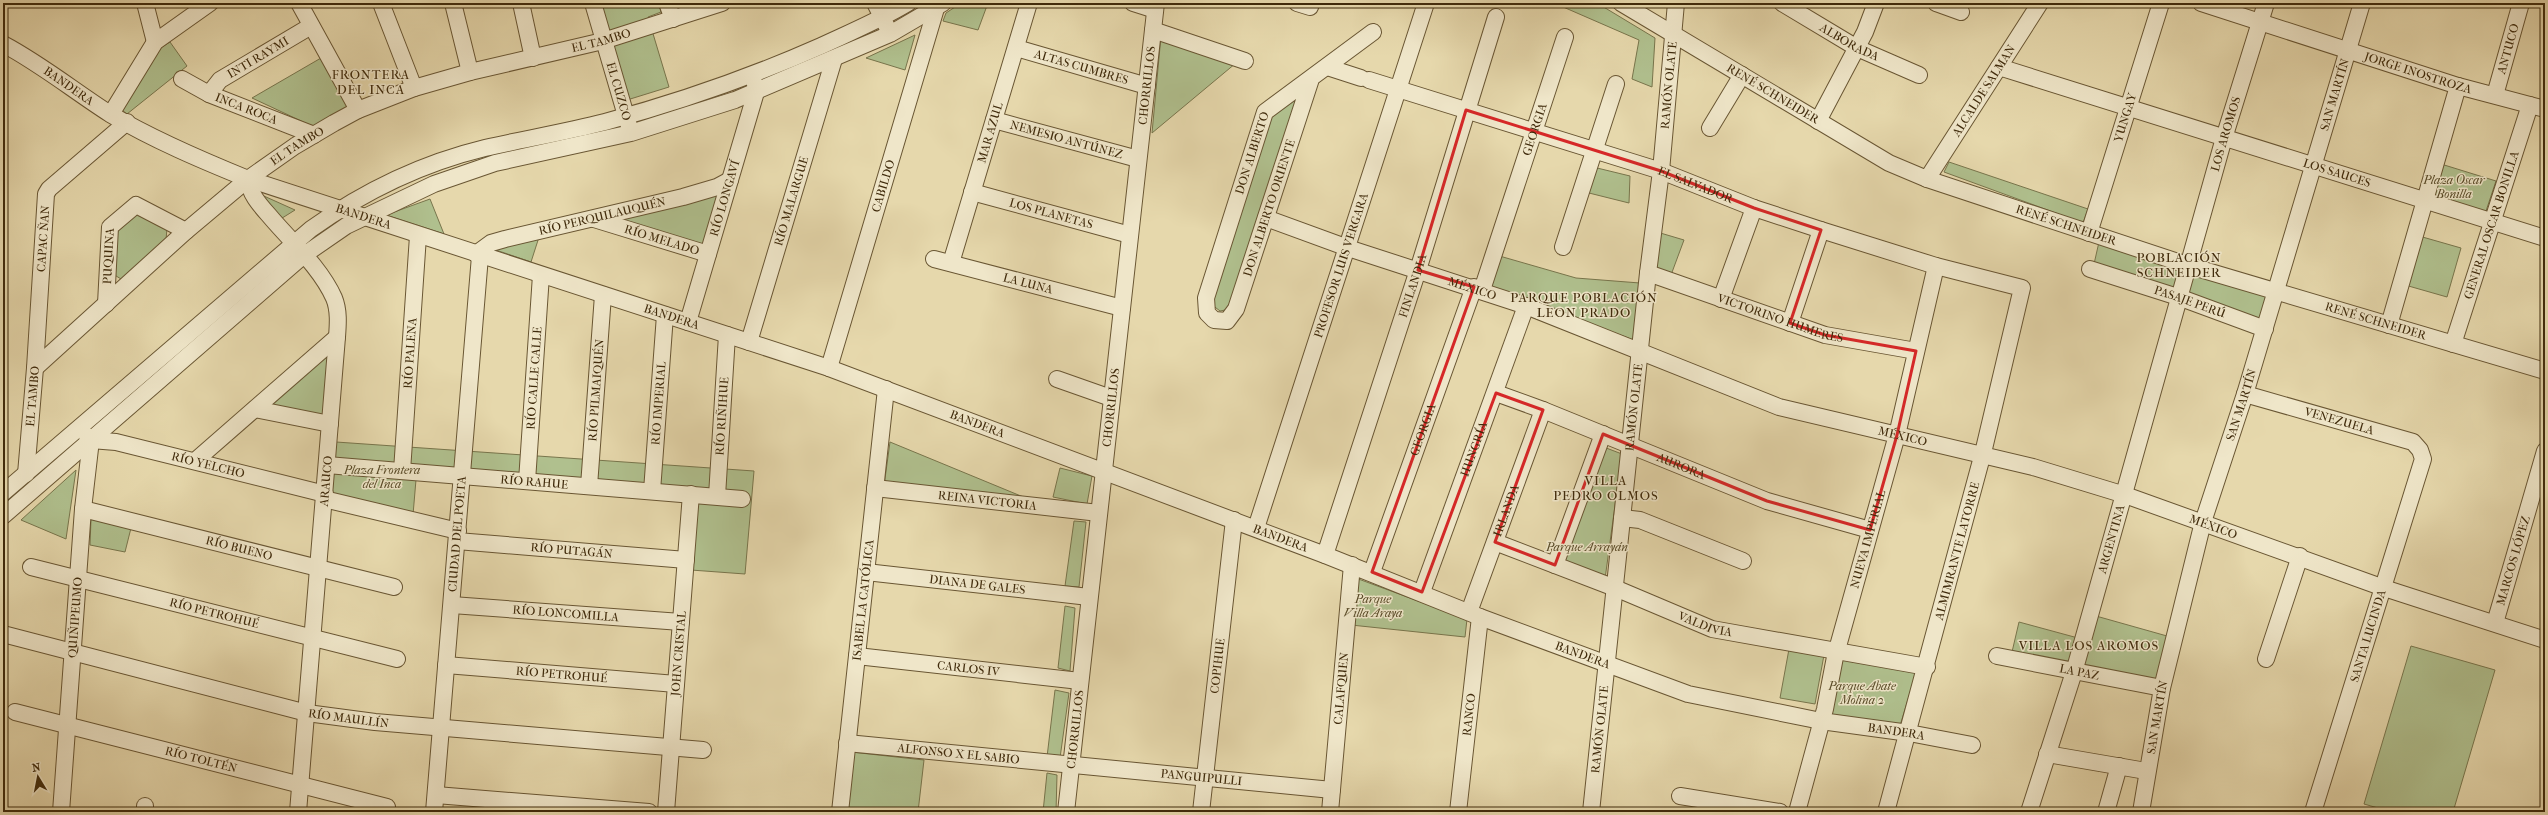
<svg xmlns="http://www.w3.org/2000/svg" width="2548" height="815" font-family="'IM FELL French Canon',serif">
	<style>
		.green { fill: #b0c08e; stroke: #78754c }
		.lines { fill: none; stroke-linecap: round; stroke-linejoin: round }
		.minor-casing { stroke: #695633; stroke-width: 18 }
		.minor { stroke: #efe6c9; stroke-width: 16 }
		.marked { fill: none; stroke: #d62828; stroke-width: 3; stroke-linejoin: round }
		.labels { text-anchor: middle; stroke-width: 3; stroke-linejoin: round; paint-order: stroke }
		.street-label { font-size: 12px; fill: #3f2a0b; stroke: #efe6c9 }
		.park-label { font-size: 12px; font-style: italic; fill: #564825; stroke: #efe6c9 }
		.neighbourhood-label { font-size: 13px; letter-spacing: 1px; fill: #3f2a0b; stroke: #efe6c9 }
	</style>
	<rect width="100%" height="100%" fill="#e6d8ac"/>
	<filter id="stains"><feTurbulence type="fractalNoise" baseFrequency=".005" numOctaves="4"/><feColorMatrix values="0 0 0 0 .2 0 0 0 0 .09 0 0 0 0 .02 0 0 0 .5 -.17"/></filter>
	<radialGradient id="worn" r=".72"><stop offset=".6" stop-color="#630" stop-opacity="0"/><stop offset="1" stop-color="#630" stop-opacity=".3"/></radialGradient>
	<path class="green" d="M600,3H659L661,12L648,17L669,87L627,100Z
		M961,3H988L978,30L943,21L946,13Z
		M1554,3H1597L1655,38L1652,87L1632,79L1639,40Z
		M915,35L905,70L866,58Z
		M1161,36L1236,63L1152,133Z
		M170,42L187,66L127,114L122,110L160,48Z
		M321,58L349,107L314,127L252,98Z
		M1300,93L1230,309L1220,311L1211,304L1268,114Z
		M1949,162L2088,209L2083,223L1944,172Z
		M2441,164L2496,181L2485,214L2432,198Z
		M1593,167L1630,176L1629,203L1585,192Z
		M721,191L704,249L611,221Z
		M255,192L295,210L279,220Z
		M430,199L444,234L386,215Z
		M136,212L167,228L166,240L121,279L113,274L114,233Z
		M1657,232L1684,240L1671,275L1653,269Z
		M540,234L531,262L487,247Z
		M2419,236L2461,248L2447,297L2405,285Z
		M2099,242L2268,295L2259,322L2094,264Z
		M1496,255L1576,278L1640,283L1639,342L1488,286Z
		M331,348L326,420L263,406Z
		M336,442L754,471L745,574L691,570L696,492L417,468L413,515L332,496Z
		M890,442L1033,501L884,486Z
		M1601,446L1622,454L1605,579L1557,562Z
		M1060,468L1092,476L1087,504L1053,497Z
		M76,470L66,539L21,520Z
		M91,519L131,528L125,552L90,545Z
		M1074,521L1086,522L1079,587L1065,586Z
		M1353,577L1467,619L1465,637L1351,625Z
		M1065,606L1075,608L1070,671L1058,668Z
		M2096,616L2167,636L2157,685L2012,652L2019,622L2089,641Z
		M2411,646L2495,670L2453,812H2392L2364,804Z
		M1789,649L1824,655L1815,704L1780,698Z
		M1839,659L1916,673L1899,729L1823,718Z
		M1055,690L1069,693L1060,758L1047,757Z
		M851,752L924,760L918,812H844Z
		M1047,773L1057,775L1056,812H1043Z"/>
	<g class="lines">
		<g class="minor-casing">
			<g id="minor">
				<path d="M145,3L155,42"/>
				<path d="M299,3L358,110"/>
				<path d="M381,3L414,88"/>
				<path d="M453,3L470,72"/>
				<path d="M521,3L533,58"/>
				<path id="s1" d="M593,3L629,126"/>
				<path d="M667,3L673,19"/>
				<path d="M875,3L887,27"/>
				<path d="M1133,3L1155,10"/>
				<path d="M1297,3L1310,7"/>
				<path id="s2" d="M1621,3L1889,163L1927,179L2190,266L2545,371"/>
				<path id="s3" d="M1782,3L1857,48L1919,75"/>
				<path d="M1936,3L1961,12"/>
				<path id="s4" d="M2201,3L2458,86L2545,109"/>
				<path d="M1153,30L1245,61"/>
				<path id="s5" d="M3,44C41,64 74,91 110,114C154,140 201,160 248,179L829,368L1325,555L1480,617L1688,694L1821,721L1909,733L1972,745"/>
				<path id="s6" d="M1016,48L1147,86"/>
				<path d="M1327,67L1361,78"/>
				<path id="s7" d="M1999,67L2545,238"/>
				<path id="s8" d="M182,79L209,94L314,135"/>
				<path id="s9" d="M1311,79L1236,309L1227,321L1214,320L1207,313L1206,298L1265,112L1373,32"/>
				<path id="s10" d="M1369,80L1661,171L1754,208L1821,230L1936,266L2022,288L1983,453L1886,812"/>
				<path id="s11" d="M209,94L220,80L311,26"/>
				<path id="s12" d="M2495,95L2521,3"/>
				<path d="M111,114L155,42L210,3"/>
				<path id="s13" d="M994,120L1138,159"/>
				<path d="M1818,121L1865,32L1876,3"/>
				<path d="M1710,128L1742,75"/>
				<path d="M248,179C250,196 262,207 273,220C294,244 321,269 334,298C339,310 338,324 337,337L298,812"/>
				<path id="s14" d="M1927,179L2040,3"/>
				<path id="s15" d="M972,192L1130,235"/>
				<path id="s16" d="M1266,218L1348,248L1526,306L1779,407L2033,467L2125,495L2384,588L2545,640"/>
				<path id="s17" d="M594,219L708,254"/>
				<path id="s18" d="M2089,233L2161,3"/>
				<path d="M1563,247L1616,84"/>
				<path id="s19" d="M476,254L491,243L505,239L683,197L717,187L730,180"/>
				<path id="s20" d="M934,259L1122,308"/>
				<path id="s21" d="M951,263L1029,3"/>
				<path id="s22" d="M2090,269L2181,298L2265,329"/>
				<path id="s23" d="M1648,273L1825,335L1916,351"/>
				<path id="s24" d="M1482,290L1565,37"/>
				<path d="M1721,299L1754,208"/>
				<path id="s25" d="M106,304L110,227L136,205L186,231"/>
				<path id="s26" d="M688,322L756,92L755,84"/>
				<path d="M1790,323L1821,230"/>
				<path d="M2389,325L2458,86"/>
				<path id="s27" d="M749,342L834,59"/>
				<path id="s28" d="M2453,344L2530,105"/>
				<path id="s29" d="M35,368L186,231L248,179L295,146L334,123L358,110L414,88L470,72L603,41L722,3"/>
				<path id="s30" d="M829,368L937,5"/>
				<path d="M1057,379L1111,398"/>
				<path id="s31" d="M1496,393L1543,410L1767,501L1870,530"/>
				<path id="s32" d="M2245,394L2413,442L2420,450L2423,459L2313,812"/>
				<path d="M255,409L330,424"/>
				<path id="s33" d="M91,440L116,442L325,494"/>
				<path d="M195,461L337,337"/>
				<path id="s34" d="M327,465L742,499"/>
				<path id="s35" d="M402,471L418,236"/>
				<path id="s36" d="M26,474L35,368L46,194L49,189L127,122"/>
				<path id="s37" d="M527,481L541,275"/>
				<path id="s38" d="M589,486L603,295"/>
				<path id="s39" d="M875,488L1099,513"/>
				<path id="s40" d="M652,491L665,315"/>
				<path d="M3,493L311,229C363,192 423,163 485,148C525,139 566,132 605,122C679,102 751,77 821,46C851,32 880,20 908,3"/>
				<path id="s41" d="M717,496L727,335"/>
				<path d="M324,499L458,531"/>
				<path id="s42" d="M83,509L394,587"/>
				<path d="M3,516L304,255L346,226L434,184L495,163L631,133L735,100L890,34L943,3"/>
				<path d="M1622,518L1640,520L1743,561"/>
				<path id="s43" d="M1256,528L1426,3"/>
				<path id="s44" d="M457,541L686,560"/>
				<path id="s45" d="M1495,542L1615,588L1712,629L1927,667"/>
				<path id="s46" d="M1325,555L1418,270L1496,17"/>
				<path d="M1555,565L1603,434"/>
				<path id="s47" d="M31,567L397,659"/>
				<path id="s48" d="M866,572L1089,597"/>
				<path id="s49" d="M1372,572L1474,287"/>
				<path id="s50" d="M1422,592L1526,306"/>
				<path id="s51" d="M452,605L681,622"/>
				<path id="s52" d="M1469,612L1543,410"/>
				<path id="s53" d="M2495,623L2545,451"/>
				<path id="s54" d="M3,634L307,713L375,722L703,750"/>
				<path id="s55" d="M857,656L1080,681"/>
				<path id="s56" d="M1997,656L2162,688"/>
				<path d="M2266,659L2300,556"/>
				<path id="s57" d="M446,665L676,684"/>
				<path id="s58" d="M15,712L387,807"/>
				<path id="s59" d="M847,743L1332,790"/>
				<path d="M2047,754L2146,771"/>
				<path d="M436,795L649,812"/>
				<path d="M1680,796L1780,812"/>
				<path id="s60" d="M61,812L83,509L91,440L87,436"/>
				<path d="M145,812V806"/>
				<path id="s61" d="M434,812L480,256"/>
				<path id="s62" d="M666,812L691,494"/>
				<path id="s63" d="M840,812L886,389"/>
				<path id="s64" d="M1066,812L1156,3"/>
				<path id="s65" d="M1201,812L1234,520"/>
				<path id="s66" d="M1330,812L1352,565"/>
				<path id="s67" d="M1458,812L1480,617"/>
				<path id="s68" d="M1591,812L1648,273L1661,171L1676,3"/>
				<path id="s69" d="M1797,812L1825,709L1835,657L1897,435L1936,266"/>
				<path id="s70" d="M2029,812L2074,672L2224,138L2266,3"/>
				<path d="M2106,812L2119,766"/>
				<path id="s71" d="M2141,812L2162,688L2203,522L2245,394L2362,3"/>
			</g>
		</g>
		<use href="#minor" class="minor"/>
	</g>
	<path class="marked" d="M1466,110L1661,171L1754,208L1821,230L1790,323L1825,335L1916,351L1897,435L1870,530L1767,501L1603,434L1555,565L1495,542L1543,410L1496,393L1422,592L1372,572L1474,287L1418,270Z"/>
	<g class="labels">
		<g class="street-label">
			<text dy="4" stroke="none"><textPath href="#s29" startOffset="668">EL TAMBO</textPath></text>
			<text dy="4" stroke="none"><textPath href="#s3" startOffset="78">ALBORADA</textPath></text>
			<text dy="4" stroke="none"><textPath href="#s12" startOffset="48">ANTUCO</textPath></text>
			<text dy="4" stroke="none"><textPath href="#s11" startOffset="62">INTI RAYMI</textPath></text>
			<text dy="4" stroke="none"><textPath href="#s6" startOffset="68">ALTAS CUMBRES</textPath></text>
			<text dy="4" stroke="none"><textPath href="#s4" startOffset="228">JORGE INOSTROZA</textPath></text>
			<text dy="4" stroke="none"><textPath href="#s5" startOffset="78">BANDERA</textPath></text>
			<text dy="4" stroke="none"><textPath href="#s64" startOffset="731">CHORRILLOS</textPath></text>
			<text dy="4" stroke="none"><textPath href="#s68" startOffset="731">RAMÓN OLATE</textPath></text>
			<text dy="4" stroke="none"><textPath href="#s1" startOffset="92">EL CUZCO</textPath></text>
			<text dy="4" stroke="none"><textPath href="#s14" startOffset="105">ALCALDE SALMAN</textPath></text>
			<text dy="4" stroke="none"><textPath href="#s2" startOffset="177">RENÉ SCHNEIDER</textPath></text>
			<text dy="4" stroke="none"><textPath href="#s71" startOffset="744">SAN MARTÍN</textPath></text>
			<text dy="4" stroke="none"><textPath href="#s8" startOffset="71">INCA ROCA</textPath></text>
			<text dy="4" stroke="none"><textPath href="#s18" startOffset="121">YUNGAY</textPath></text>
			<text dy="4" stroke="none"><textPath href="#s24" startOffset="169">GEORGIA</textPath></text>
			<text dy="4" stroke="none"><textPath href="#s21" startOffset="136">MAR AZUL</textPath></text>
			<text dy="4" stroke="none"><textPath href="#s70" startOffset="706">LOS AROMOS</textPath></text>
			<text dy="4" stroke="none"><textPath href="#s13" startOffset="75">NEMESIO ANTÚNEZ</textPath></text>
			<text dy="4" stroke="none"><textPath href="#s29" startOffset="344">EL TAMBO</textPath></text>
			<text dy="4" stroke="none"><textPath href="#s9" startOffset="447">DON ALBERTO</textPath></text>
			<text dy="4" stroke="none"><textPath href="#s7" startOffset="354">LOS SAUCES</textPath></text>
			<text dy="4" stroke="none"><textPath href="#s30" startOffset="190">CABILDO</textPath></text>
			<text dy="4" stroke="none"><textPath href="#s10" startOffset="343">EL SALVADOR</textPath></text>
			<text dy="4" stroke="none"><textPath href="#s26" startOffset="129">RÍO LONGAVÍ</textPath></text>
			<text dy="4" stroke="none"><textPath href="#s27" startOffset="147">RÍO MALARGUE</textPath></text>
			<text transform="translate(1269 208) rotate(-72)" y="4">DON ALBERTO ORIENTE</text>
			<text dy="4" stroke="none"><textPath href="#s15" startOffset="82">LOS PLANETAS</textPath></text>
			<text dy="4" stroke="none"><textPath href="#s19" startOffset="133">RÍO PERQUILAUQUÉN</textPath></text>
			<text dy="4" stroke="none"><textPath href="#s5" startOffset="402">BANDERA</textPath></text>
			<text dy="4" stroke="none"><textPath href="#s2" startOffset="500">RENÉ SCHNEIDER</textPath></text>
			<text dy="4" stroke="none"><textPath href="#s28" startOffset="125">GENERAL OSCAR BONILLA</textPath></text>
			<text dy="4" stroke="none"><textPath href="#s36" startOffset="236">CAPAC ÑAN</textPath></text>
			<text dy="4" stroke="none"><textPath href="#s17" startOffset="71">RÍO MELADO</textPath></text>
			<text dy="4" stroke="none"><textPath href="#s25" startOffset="48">PUQUINA</textPath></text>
			<text dy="4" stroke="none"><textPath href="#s43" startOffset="276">PROFESOR LUIS VERGARA</textPath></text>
			<text dy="4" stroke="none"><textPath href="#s20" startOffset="97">LA LUNA</textPath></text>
			<text dy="4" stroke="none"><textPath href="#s46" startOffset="283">FINLANDIA</textPath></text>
			<text dy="4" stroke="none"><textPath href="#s16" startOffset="218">MÉXICO</textPath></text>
			<text dy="4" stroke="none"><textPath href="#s22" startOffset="105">PASAJE PERÚ</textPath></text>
			<text dy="4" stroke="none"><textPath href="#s5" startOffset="726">BANDERA</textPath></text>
			<text dy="4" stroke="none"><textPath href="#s23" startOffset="140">VICTORINO HUMERES</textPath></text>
			<text dy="4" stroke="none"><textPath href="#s2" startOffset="824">RENÉ SCHNEIDER</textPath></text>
			<text dy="4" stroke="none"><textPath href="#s35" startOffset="118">RÍO PALENA</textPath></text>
			<text dy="4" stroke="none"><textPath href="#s37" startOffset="103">RÍO CALLE CALLE</textPath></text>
			<text dy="4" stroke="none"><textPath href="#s38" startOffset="96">RÍO PILMAIQUÉN</textPath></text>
			<text dy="4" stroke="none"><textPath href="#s36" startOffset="78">EL TAMBO</textPath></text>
			<text dy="4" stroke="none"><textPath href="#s40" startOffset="88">RÍO IMPERIAL</textPath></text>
			<text dy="4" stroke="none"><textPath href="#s71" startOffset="420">SAN MARTÍN</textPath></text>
			<text dy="4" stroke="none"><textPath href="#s64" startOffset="407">CHORRILLOS</textPath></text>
			<text dy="4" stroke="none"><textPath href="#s68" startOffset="407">RAMÓN OLATE</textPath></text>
			<text dy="4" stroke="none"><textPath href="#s41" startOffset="80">RÍO RIÑIHUE</textPath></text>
			<text dy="4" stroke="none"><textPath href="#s32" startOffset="98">VENEZUELA</textPath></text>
			<text dy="4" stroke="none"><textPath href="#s5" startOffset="1050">BANDERA</textPath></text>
			<text dy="4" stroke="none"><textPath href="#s49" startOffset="151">GEORGIA</textPath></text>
			<text dy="4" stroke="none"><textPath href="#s16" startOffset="674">MÉXICO</textPath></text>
			<text dy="4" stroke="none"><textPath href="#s50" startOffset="152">HUNGRÍA</textPath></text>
			<text dy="4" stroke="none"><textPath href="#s33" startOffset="120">RÍO YELCHO</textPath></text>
			<text dy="4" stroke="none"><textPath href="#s31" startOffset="199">AURORA</textPath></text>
			<text transform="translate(326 481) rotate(-85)" y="4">ARAUCO</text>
			<text dy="4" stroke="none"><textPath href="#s34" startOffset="208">RÍO RAHUE</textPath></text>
			<text dy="4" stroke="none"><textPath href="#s39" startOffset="113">REINA VICTORIA</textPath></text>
			<text dy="4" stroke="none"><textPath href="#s52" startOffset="108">IRLANDA</textPath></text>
			<text dy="4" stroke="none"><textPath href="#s16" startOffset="998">MÉXICO</textPath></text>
			<text dy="4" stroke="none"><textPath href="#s61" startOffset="279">CIUDAD DEL POETA</textPath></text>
			<text dy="4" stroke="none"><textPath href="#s5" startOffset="1374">BANDERA</textPath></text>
			<text dy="4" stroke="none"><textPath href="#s69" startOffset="282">NUEVA IMPERIAL</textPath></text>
			<text dy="4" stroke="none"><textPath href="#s70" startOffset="285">ARGENTINA</textPath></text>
			<text dy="4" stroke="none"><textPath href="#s42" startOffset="161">RÍO BUENO</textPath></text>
			<text dy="4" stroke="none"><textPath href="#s44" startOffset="115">RÍO PUTAGÁN</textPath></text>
			<text transform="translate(1957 551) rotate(-75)" y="4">ALMIMRANTE LATORRE</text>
			<text dy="4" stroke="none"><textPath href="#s53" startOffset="65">MARCOS LÓPEZ</textPath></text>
			<text dy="4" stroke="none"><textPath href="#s48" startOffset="112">DIANA DE GALES</textPath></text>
			<text dy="4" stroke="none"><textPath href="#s63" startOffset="213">ISABEL LA CATÓLICA</textPath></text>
			<text dy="4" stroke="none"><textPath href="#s47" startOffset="189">RÍO PETROHUÉ</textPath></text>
			<text dy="4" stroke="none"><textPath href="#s51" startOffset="114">RÍO LONCOMILLA</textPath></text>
			<text dy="4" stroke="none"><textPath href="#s60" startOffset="195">QUIÑIPEUMO</textPath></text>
			<text dy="4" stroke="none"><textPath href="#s45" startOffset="226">VALDIVIA</textPath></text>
			<text transform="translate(2368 636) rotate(-73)" y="4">SANTA LUCINDA</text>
			<text dy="4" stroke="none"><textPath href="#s62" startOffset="159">JOHN CRISTAL</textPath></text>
			<text dy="4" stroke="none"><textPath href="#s5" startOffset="1698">BANDERA</textPath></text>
			<text dy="4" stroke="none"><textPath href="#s65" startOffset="147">COPIHUE</textPath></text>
			<text dy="4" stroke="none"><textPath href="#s55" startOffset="112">CARLOS IV</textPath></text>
			<text dy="4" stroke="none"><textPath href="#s56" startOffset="84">LA PAZ</textPath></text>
			<text dy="4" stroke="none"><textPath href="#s57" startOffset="116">RÍO PETROHUÉ</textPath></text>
			<text dy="4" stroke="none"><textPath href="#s66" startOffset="124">CALAFQUEN</textPath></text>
			<text dy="4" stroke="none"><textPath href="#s67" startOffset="98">RANCO</textPath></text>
			<text dy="4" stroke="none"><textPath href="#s54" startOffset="356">RÍO MAULLÍN</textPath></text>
			<text dy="4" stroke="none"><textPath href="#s71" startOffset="96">SAN MARTÍN</textPath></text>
			<text dy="4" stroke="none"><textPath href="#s64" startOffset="83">CHORRILLOS</textPath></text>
			<text dy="4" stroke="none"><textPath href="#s68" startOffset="83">RAMÓN OLATE</textPath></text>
			<text dy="4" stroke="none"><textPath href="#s5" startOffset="2022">BANDERA</textPath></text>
			<text dy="4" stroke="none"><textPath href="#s59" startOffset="112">ALFONSO X EL SABIO</textPath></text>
			<text dy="4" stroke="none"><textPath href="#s58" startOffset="192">RÍO TOLTÉN</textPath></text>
			<text dy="4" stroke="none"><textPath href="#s59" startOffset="356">PANGUIPULLI</textPath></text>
		</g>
		<g class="park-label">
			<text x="2454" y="184">Plaza Oscar<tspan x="2454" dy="14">Bonilla</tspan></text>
			<text x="382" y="474">Plaza Frontera<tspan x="382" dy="14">del Inca</tspan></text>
			<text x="1587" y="551">Parque Arrayán</text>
			<text x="1373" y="603">Parque<tspan x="1373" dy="14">Villa Araya</tspan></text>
			<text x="1862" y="690">Parque Abate<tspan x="1862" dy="14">Molina 2</tspan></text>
		</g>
		<g class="neighbourhood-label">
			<text x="371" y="79">FRONTERA<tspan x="371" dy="15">DEL INCA</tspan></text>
			<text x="2179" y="262">POBLACIÓN<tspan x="2179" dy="15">SCHNEIDER</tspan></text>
			<text x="1584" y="302">PARQUE POBLACIÓN<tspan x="1584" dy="15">LEON PRADO</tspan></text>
			<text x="1606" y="485">VILLA<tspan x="1606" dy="15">PEDRO OLMOS</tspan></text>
			<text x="2089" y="650">VILLA LOS AROMOS</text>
		</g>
	</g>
	<rect width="2548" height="815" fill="none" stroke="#e6d8ac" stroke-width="16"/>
	<rect x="4" y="4" width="2540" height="807" fill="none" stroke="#3f2a0b" stroke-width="2"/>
	<rect x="8" y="8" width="2532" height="799" fill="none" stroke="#3f2a0b"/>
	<g transform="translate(38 777) rotate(350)" stroke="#efe6c9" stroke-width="3" paint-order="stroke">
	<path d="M0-3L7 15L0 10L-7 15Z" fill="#3f2a0b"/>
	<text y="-6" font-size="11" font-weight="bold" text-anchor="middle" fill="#3f2a0b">N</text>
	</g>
	<rect width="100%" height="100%" filter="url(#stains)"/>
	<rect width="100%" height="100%" fill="url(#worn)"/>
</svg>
